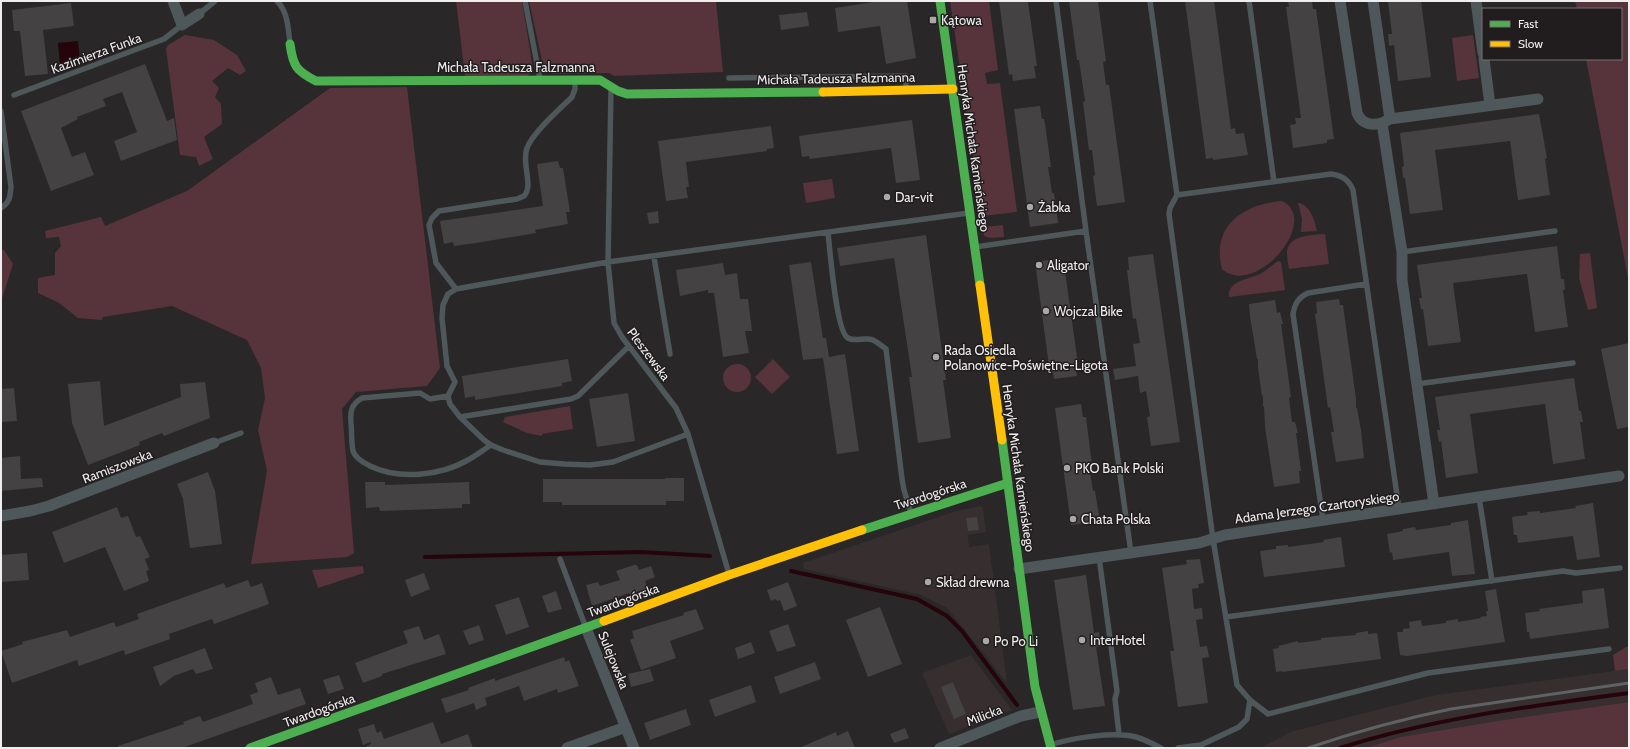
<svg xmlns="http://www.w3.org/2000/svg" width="1630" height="749" font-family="Cabin,sans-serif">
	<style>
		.built { fill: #372e2f }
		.green { fill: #57333c }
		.water { fill: #25040c }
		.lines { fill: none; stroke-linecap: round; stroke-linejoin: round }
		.stream { stroke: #25040c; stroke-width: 4 }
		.building { fill: #444243 }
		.lane { stroke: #4e575a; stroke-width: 5.5 }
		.street { stroke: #4e575a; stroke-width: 11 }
		.fast { stroke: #4caf50; stroke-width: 9 }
		.slow { stroke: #ffc107; stroke-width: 9 }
		.rail { stroke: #5e6264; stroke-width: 3 }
		.poi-dot { fill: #aaa8a9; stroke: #211d1e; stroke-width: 1.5 }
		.labels { text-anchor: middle; stroke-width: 3; stroke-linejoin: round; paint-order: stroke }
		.poi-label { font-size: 13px; fill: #f0edee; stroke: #211d1e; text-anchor: start }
		.street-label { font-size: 13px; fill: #f0edee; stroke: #211d1e }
	</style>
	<rect width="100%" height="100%" fill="#292728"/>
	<path class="built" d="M980,506L983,508L986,532L968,535L969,547L989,544L1007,683L947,608L921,595L804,569L803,563L956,511Z
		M971,655L1012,710L949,734L922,673Z
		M1629,669V702L1497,721L1400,737L1366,748H1260L1290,732L1436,695Z"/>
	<path class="green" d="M456,1H522L533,69L527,77L465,76Z
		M529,1H716L723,72L614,76L609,73L551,74L543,65Z
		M950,1H989L998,70L985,73L987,84L1000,83L1017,212L982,216Z
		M1575,1H1629V283L1586,59H1621V9H1577Z
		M185,35L214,40L237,55L246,71L240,75L228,68L212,81L219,88L215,97L221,104L222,124L204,137L213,159L199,166L196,157L180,155L166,49L168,45Z
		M1473,35L1479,78L1457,81L1452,38Z
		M407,87L440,368L427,386L356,392L342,409L354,553L347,557L251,564L267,471L258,430L265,398L261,368L247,340L172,306L103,317L102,320L78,318L59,303L38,293V278L55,275V253L61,246L59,237L46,238L45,231L101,217L105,226L187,191L330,88Z
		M832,179L835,198L806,203L803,183Z
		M1282,201C1322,220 1255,299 1222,269C1211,227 1242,204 1282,201Z
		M1298,203C1310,204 1315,221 1317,231L1301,232L1302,219Z
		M1003,225L1004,237L990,238L984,236L983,227Z
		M1325,234L1329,264L1289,269C1288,264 1287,258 1287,252C1288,235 1312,235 1325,234Z
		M1,250H4L13,264L1,302Z
		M1590,253L1597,308L1588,310L1579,278L1580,254Z
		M1278,261L1281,262L1285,290L1229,297C1227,281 1249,279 1260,274C1267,270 1272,265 1278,261Z
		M773,359L790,377L772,394L755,377Z
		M723 378a14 14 0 1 1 28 0a14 14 0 1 1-28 0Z
		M570,406L573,429L542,434V436L527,433L503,422L505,417Z
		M363,566L364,573L318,588L312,570Z
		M1626,647H1629V669L1615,671L1613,655Z
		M1629,702V748H1366L1400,737L1497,721Z"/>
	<path class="water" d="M78,41L80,63L60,65L58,43Z"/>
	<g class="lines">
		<path class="stream" d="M425,557L641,552L710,556
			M791,571L917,599L947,616L962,631L1017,705
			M1340,748C1434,718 1532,706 1629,693"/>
	</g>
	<path class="building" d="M880,1H907L916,58L886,64L880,26L838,32L835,8Z
		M999,1L1028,2L1037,66H1034L1036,78L1013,81L1012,74L1009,75Z
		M1069,1H1098L1106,61L1103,62L1106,85H1109L1125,202L1097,206L1093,176L1095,175L1092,150H1089L1088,143L1083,102L1085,101L1079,60H1077Z
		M1185,1H1214L1231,129L1235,128L1236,134L1244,133L1248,155L1213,160V158L1206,159Z
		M1288,1H1312L1313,9H1316L1334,139L1327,140V143L1293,148L1290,125L1296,124L1295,118H1301L1286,7H1289Z
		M1388,1H1421L1431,77L1398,81L1394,45L1389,46L1388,34H1392Z
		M71,3L74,26L43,30L48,74L25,76L20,31H14L12,10Z
		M807,12L809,26L781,30L779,15Z
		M145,64L167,121L174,118L177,140L121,161L114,141L137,132L122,92L103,99L106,106L77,117L78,119L61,128L72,157L85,152L94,175L51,191L21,111Z
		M1040,106L1042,119H1044L1045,123L1051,167H1048L1052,193H1054L1058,223L1030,227L1014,109Z
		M1539,114L1547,158L1545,159L1550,195L1518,200L1510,141L1435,150L1443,210L1410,214L1405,178H1403L1402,167L1404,166L1400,133Z
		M912,120L920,180L896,183L891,148L810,159L809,156L802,157L799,136Z
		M771,126L774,148L767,149V151L686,162L689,187H686L688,198L666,201L658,141Z
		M558,161L560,168H563L570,212H566L568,224L535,230L536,233L476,243L454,246L453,242L444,244L440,221L543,206L537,164Z
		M658,211L659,223L649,224L647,213Z
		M926,235L946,380H943L951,438L918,443L909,377H912L894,258L840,266L837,248Z
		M1557,246L1561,279H1564L1565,290H1563L1568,327L1535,332L1527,274L1453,283L1461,342L1428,346L1423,309H1421L1419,298H1422L1417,265Z
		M1153,254L1180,442L1151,446L1147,417L1150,416L1146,391L1140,393L1138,376L1115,380L1113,369L1136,366L1133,344L1140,343L1136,318L1133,319L1127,270H1129L1128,257Z
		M1061,258L1062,271H1065L1078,364L1075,365L1077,376L1054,379L1053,373H1050L1035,262Z
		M811,262L823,338H826L829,357L845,354L859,451L837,454L823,358L803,360L789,265Z
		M723,263L725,275L737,273L740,299H748L752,331H745L749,353L723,357L714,293H708V290L680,296L676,270Z
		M1339,299L1340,305H1343L1356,399V408H1357L1361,430L1364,458L1336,462L1331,432H1334L1330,407L1328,408L1315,314L1317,313L1316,302Z
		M1275,300L1277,313L1280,312L1283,324H1281L1291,397L1289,398L1292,422H1295L1298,433H1296L1301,471H1299L1300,483L1274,487L1265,427L1264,406L1263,407V395L1262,396L1258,368V359H1257L1250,316L1249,304Z
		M1629,343V427L1617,429L1601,349Z
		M568,359L572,381L562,383V386L475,400V396L465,398L462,376Z
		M1574,378L1579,411H1581L1582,417L1583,422H1580L1585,459L1553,464L1545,404L1470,414L1478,473L1446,478L1441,441L1439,442L1437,430H1440L1435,397Z
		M100,381L104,426L181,397L180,384L205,382L210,418L164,436L162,433L139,442L140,445L88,465L72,423L68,384Z
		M14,388L17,421L1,422V389Z
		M628,393L635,441L597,447L589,399Z
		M1081,404L1083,417H1086L1092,465L1089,466L1093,491H1095L1100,521L1071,525L1055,408Z
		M20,456L21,479L42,478L43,487L1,491V458Z
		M208,472L215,491L222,544L190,548L183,499L177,484Z
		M665,478H684V501H666V505H562V502H543V479H665Z
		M365,482H385V485L469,482L470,504H462V508L380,511L379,507L366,508Z
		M1593,503L1600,557L1577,560L1573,536L1518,543L1517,535H1514L1512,517L1528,515L1527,512L1540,511V513L1576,508L1575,506Z
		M117,507L121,518L128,516L136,537L140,536L150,557L145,559L149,570L146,571L149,581L124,591L105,547L64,563L52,532Z
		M977,517L979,530L968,531L966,518Z
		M1468,520L1475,574L1452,576L1449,552L1393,560L1392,552L1390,553L1387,534L1403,531V529L1415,527L1416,530L1451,525V523Z
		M1341,537L1345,567L1264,577L1260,551L1276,549V546L1288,545V547L1324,542L1323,540Z
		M27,553L29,580L1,582V555Z
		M1200,559L1204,583L1198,584L1199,588L1192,589L1194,609L1202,608L1203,619L1196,620L1200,647L1207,646L1209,657L1202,658L1208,703L1178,707L1170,651H1174L1162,568L1187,564L1186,560Z
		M634,565H637L639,570L651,566L655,577L645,581L648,589L630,595L629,593L592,606L586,585L598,582L600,586L620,580L616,571Z
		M424,573L430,589L411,597L405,580Z
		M1086,575L1094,633L1099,632L1101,647H1096L1105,706L1073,710L1054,580Z
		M248,580L251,587L262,583L269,604L214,624L212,619L169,634L170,639L125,655L124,650L79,666L77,660L12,683L1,651L23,644L22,642L67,630L70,637L114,622L116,627L139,619L137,614L224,583L226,588Z
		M788,582L797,606L784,611L780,600L777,601L776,599L771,601L767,590Z
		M1604,588L1609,628L1530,639L1529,632H1527L1525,613L1540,611L1539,609L1583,603L1582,591Z
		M1496,589L1505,642L1407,656L1400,655L1397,632H1403V629L1410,628L1409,622L1421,620L1422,626L1446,623V621L1458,619V622L1481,618L1480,617L1487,616L1486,611H1488L1485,591Z
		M556,591L562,609L548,613L542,596Z
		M519,597L529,627L506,635L495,605Z
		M880,607L902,664L868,677L846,620Z
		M696,609L704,629L670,641L676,658L641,670L630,640L634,638L632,631L684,615L683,613Z
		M788,624L796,646L777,652L769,631Z
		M479,625L484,640L469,645L463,631Z
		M419,626L424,640L439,634L446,654L382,674V676L363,683L355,663L408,643L403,631Z
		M1368,631V634L1377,633L1381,659L1282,672V671L1276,672L1273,649L1279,648L1278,646L1298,641V643L1321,640V638L1356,635V633Z
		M751,642L755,653L738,659L735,648Z
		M205,648L213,669L196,674L193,669L174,676L160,686L153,667Z
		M564,657L565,662L569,660L579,686L558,693L557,689L524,701L519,686L485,698L487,705L476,710L474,703L446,713L441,699L469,690L468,688L495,678V681Z
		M815,662L821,679L780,694L774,677Z
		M650,669L654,681L631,687L628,674Z
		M339,675L344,689L328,694L323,680Z
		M271,677L278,695L300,688L306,704L182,748H118V746L184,724L183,722L200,716L203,722L253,704L250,695L258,692L255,683Z
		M953,682L966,714L954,719L941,687Z
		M751,685L756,702L715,717L709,700Z
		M686,709L691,725L650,740L644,723Z
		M433,722L441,744L468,734L473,748H365V747L371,744V742L363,745L358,729L374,724L377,733L381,731L384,739Z
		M905,728L909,738L894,743L890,734Z
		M848,731L855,748H799L836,732L837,736Z"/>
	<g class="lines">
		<path class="lane" d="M277,1C288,12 288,28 290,43
			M525,1L540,79
			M1150,1L1177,195
			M1249,1L1274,182
			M199,14L215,1
			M729,78L906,76V89
			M611,88L608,262L614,323L622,337L676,408L688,434L729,574
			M14,95L164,39L182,25
			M1,111L11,187C10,196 10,203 1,208
			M1086,231L1131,553
			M828,233C830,249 836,332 848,338C855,342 865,337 873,340C877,342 882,346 886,349L902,479L904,490L911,513
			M975,247L1086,231L1056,1
			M1402,252L1555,231
			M654,257L670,354
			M456,289L436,263L429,225L432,218L439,211L517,199L524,196C534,186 521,163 527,148C533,132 560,109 572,97L575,89V81
			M1417,384L1573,363
			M448,396L430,399L420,393L362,398C351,405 350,411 351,423C352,432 351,442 353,451C355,458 364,463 370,466C399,480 440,476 468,460C476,456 483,450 491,445
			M460,417L571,399L578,396L629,346
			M688,434L613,462L590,465L564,464L540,462L503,450L491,445L484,440L460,417L450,404L448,396L455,382L447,366L442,318L443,305L448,294L456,289L608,262L969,213
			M214,443L241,433
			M1479,497L1492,581
			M1399,509L1353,190C1349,180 1341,175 1331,174L1177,195L1170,208L1169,214L1213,539L1237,685L1250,700L1268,714L1428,673L1609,649
			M1323,520L1293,314C1295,303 1298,298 1308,293L1366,284
			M1099,557L1117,691L1115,699L1119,734
			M560,559L586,628
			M1226,617L1563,571L1576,573L1620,568
			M1050,745C1072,738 1114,731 1136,737C1144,739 1153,744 1161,748
			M1178,748L1201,745L1239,727L1247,719L1250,700"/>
		<path class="street" d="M173,1L182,25L199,14
			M1340,1L1357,113C1362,124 1370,126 1382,123
			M1373,1L1390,119
			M1476,1L1483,53
			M1484,59L1490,105
			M1434,504L1402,280V252L1382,123L1390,119L1538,99
			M1,516L30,511L49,506L214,443
			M1019,569L1199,543L1225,535L1619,476
			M586,628L634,748
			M567,748L626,727
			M940,748L1021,716L1040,712"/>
		<path class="fast" d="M940,1L980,285
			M290,44C293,66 296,71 316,81L600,80L618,91L627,94L823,92
			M1002,440L1035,687L1051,748
			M862,530L1008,483
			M250,748L604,621"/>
		<path class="slow" d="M823,92L953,89
			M980,285L1002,440
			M604,621L729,575L862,530"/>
		<path class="rail" d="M1308,748C1355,732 1402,719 1451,709L1629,683"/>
	</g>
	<g class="poi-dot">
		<rect x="929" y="16" width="8" height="8" rx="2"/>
		<circle cx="887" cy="197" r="4"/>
		<circle cx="1030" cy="207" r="4"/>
		<circle cx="1039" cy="265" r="4"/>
		<circle cx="1046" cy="311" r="4"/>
		<circle cx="936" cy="357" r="4"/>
		<circle cx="1067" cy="468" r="4"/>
		<circle cx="1073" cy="519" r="4"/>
		<circle cx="928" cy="582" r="4"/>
		<circle cx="1082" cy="640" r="4"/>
		<circle cx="986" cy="641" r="4"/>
	</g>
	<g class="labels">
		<g class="poi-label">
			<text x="941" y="25">Kątowa</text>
			<text x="895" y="202">Dar-vit</text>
			<text x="1038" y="212">Żabka</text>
			<text x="1047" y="270">Aligator</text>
			<text x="1054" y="316">Wojczal Bike</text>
			<text x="944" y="355">Rada Osiedla<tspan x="944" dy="15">Polanowice-Poświętne-Ligota</tspan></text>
			<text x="1075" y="473">PKO Bank Polski</text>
			<text x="1081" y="524">Chata Polska</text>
			<text x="936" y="587">Skład drewna</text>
			<text x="1090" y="645">InterHotel</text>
			<text x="994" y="646">Po Po Li</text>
		</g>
		<g class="street-label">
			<text transform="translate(96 53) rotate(-20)" y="5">Kazimierza Funka</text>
			<text x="516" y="72">Michała Tadeusza Falzmanna</text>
			<text transform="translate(836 78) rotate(-1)" y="5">Michała Tadeusza Falzmanna</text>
			<text transform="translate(974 148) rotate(82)" y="5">Henryka Michała Kamieńskiego</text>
			<text transform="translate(649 354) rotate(53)" y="5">Pleszewska</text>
			<text transform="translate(117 466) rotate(-21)" y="5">Ramiszowska</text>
			<text transform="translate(1019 468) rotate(82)" y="5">Henryka Michała Kamieńskiego</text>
			<text transform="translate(930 494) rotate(-18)" y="5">Twardogórska</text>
			<text transform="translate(1317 507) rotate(-8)" y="5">Adama Jerzego Czartoryskiego</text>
			<text transform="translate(623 600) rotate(-20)" y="5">Twardogórska</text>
			<text transform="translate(614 660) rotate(68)" y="5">Sulejowska</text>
			<text transform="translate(319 710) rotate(-20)" y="5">Twardogórska</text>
			<text transform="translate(984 715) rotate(-21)" y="5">Milicka</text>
		</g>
	</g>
	<rect width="1630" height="749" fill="none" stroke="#f0edee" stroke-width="4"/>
	<rect x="1482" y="8" width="140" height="52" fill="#211d1e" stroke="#747071"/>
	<rect x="1490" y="21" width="20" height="6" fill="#4caf50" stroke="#747071"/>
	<text x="1518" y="28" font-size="12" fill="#f0edee">Fast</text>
	<rect x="1490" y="41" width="20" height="6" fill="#ffc107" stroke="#747071"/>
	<text x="1518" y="48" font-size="12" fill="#f0edee">Slow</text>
</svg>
